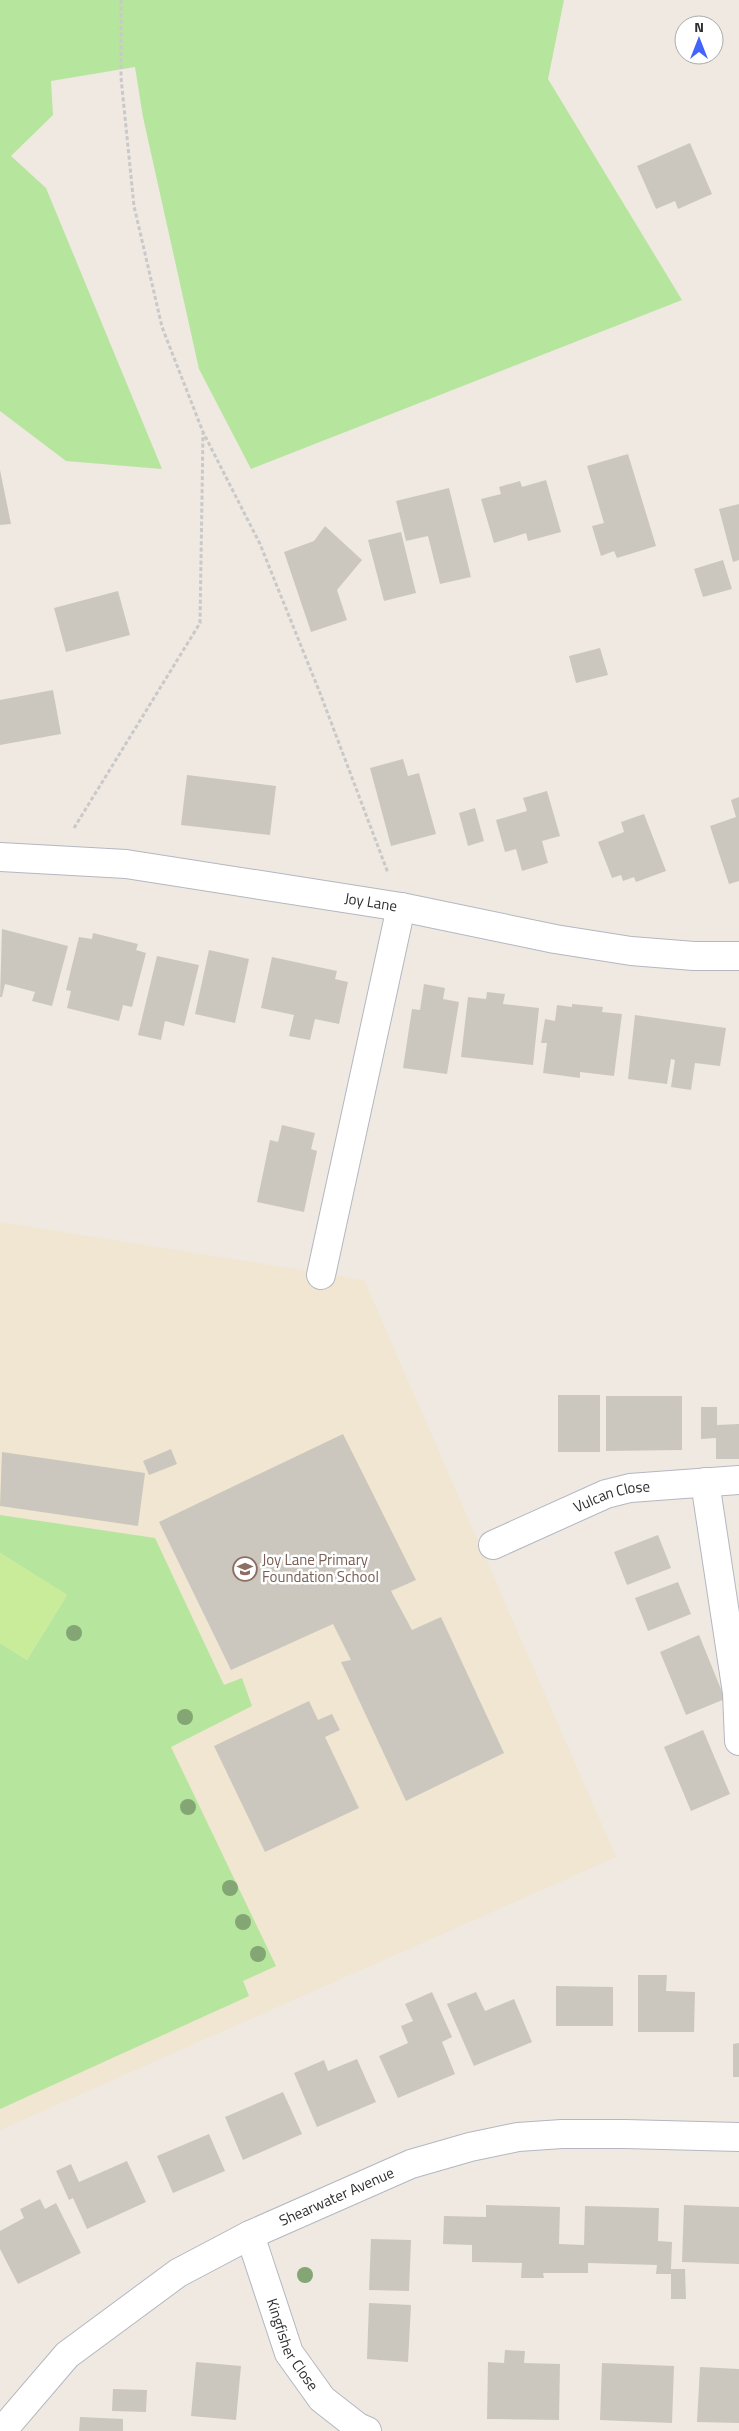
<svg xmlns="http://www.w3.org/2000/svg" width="739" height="2431" font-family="'Titillium Web',sans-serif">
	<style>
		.education { fill: #f0e6d1 }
		.green { fill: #b6e59e }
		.pitch { fill: #c9ec9a }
		.building { fill: #cbc7bf }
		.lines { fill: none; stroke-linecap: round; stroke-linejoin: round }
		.minor-casing { stroke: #b4b7c1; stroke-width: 30 }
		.path { stroke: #c9c9c9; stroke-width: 3; stroke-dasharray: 4 2.5; stroke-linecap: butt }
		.minor { stroke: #fff; stroke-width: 28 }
		.tree { fill: #84a574 }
		.labels { text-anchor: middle; stroke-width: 5; stroke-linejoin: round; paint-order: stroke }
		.street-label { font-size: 15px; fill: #2e2e2e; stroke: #fff }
		.education-label { font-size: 15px; fill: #785e54; stroke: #fff; text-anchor: start }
	</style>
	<rect width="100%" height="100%" fill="#efe9e1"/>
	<path class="education" d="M0,1222L364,1280L616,1857L0,2130Z"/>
	<path class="green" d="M0,0H564L548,79L682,300L251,469L199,369L143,117L135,67L51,81L53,115L11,156L46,188L162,469L66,461L0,411Z
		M0,1515L155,1538L224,1685L242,1678L252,1706L171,1747L276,1966L243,1981L249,1996L0,2109V1643L27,1660L67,1595L0,1553Z"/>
	<path class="pitch" d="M0,1553L67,1595L27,1660L0,1643Z"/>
	<path class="building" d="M690,143L712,194L678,209L675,201L656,209L637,166Z
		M628,454L656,546L617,558L614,551L601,556L592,526L604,523L587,466Z
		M0,470L11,524L0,525Z
		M546,480L561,532L528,541L526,533L494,543L481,499L501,494L499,487L520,481L522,487Z
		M449,488L471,577L440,584L428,536L406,541L396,501Z
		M739,504V560L733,562L719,509Z
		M325,526L362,560L337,590L347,620L311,632L284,552L314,541Z
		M401,532L416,593L384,601L368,540Z
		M723,560L732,589L703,597L694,569Z
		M118,591L130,635L66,652L54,608Z
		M600,648L608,675L576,683L569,656Z
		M53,690L61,734L0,745V700Z
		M403,759L408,776L419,773L436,834L391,846L370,768Z
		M187,775L276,786L270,835L181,825Z
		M547,791L560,836L542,841L548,863L522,871L516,849L505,852L496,820L527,811L523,798Z
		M739,797V881L729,884L710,826L736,817L731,800Z
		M475,808L484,841L468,846L459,813Z
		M644,814L666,871L636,882L634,877L623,881L621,875L612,878L598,842L624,832L621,822Z
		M2,929L68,946L52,1006L32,1001L35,992L5,984L2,997H0Z
		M93,933L138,944L136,950L146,953L132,1007L123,1005L119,1021L67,1008L71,991L66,990L79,937L92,939Z
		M209,950L249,959L235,1023L195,1014Z
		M157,956L199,965L184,1026L165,1021L161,1040L138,1035Z
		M272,957L337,971L335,979L348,982L339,1024L315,1019L310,1040L289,1036L294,1015L261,1008Z
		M424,984L445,988L443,999L459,1002L447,1074L403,1068L412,1009L420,1010Z
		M487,992L505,994L503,1004L539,1008L533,1065L461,1057L468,997L486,999Z
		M572,1004L603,1007L602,1012L622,1014L614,1076L580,1072V1078L543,1073L547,1043H541L545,1019L555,1021L557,1005L572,1007Z
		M635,1015L726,1028L720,1066L695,1063L691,1090L671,1087L675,1060L671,1059L667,1084L628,1079Z
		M282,1125L315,1133L311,1149L317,1151L304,1212L257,1202L270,1140L278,1142Z
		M558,1395H600V1452H558Z
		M606,1396H682V1450L606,1451Z
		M701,1407H717V1425L739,1424V1459H716V1438L701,1439Z
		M343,1434L416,1580L391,1591L412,1630L441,1617L504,1753L406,1801L341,1662L351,1660L333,1624L231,1670L159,1522Z
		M171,1449L177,1464L149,1475L143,1461Z
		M2,1452L145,1473L138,1526L0,1506Z
		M658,1535L671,1568L627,1585L614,1552Z
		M678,1582L691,1614L648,1631L635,1598Z
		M699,1635L725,1699L686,1715L660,1652Z
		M309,1701L318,1720L332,1714L340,1730L325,1737L359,1808L265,1852L214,1746Z
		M703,1730L730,1794L691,1811L664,1747Z
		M638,1975H667L666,1991L695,1992L694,2032H638Z
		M556,1986L613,1987V2026H556Z
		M432,1992L452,2037L442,2042L455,2074L398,2098L379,2056L408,2043L401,2026L413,2021L405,2004Z
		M476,1992L485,2011L514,1999L532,2042L474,2066L447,2004Z
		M739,2043V2077H733V2044Z
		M357,2059L376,2102L317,2127L294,2073L324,2060L328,2071Z
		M283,2092L302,2134L243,2160L225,2117Z
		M209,2134L225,2171L173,2193L157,2156Z
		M127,2161L146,2202L87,2229L73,2198L69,2200L56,2171L71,2164L79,2182Z
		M40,2199L45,2209L56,2203L81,2253L18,2284L0,2249V2231L24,2218L20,2209Z
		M486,2205L560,2207L559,2244L584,2245L585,2206L659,2208L658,2241L672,2242L671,2269H685L686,2299H671V2274H656L657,2265L588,2263V2273H543L544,2278H521L522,2263L472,2262V2245L443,2244L444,2216L486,2217Z
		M684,2205L739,2207V2264L682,2262Z
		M371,2239L411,2240L409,2291L369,2290Z
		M369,2303L411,2305L408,2362L367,2359Z
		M505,2350L525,2351L524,2363L560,2364L559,2420L487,2419L488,2362L504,2363Z
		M196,2362L241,2366L236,2420L191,2416Z
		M602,2363L674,2366L672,2423L600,2420Z
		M700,2367L739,2369V2423L697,2422Z
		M113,2389L147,2390L146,2412L112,2411Z
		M80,2417L123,2419V2431H79Z"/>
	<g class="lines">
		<g class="minor-casing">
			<g id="minor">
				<path id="s1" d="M0,857L126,864L401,907L555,939L631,951L694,956H739"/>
				<path d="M321,1275L401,907"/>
				<path d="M705,1482L737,1693L739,1741"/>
				<path id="s2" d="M493,1545L606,1494L630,1488L739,1480"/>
				<path id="s3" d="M250,2235L289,2353L322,2399L358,2427L367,2431"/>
				<path id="s4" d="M2,2431L67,2355L178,2273L250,2235L411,2164L470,2147L518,2137L562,2134H625L739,2137"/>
			</g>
		</g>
		<path class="path" d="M121,0V78L134,206L162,327L203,432L260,544L320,693L388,873
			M74,828L200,623L203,433"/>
		<use href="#minor" class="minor"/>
	</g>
	<g class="tree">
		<circle cx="74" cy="1633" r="8"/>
		<circle cx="185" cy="1717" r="8"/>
		<circle cx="188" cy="1807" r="8"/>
		<circle cx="230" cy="1888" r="8"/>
		<circle cx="243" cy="1922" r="8"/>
		<circle cx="258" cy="1954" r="8"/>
		<circle cx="305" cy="2275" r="8"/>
	</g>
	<defs>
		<g id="school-ring" transform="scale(1.25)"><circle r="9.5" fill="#fff" stroke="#8d6e63" stroke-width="1.5"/><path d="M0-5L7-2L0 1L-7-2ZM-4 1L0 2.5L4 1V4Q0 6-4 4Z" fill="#8d6e63"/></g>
	</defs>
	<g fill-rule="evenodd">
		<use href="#school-ring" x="245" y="1569"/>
	</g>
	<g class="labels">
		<g class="street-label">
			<text dy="5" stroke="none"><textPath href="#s1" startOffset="374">Joy Lane</textPath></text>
			<text dy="5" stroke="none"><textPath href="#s2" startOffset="129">Vulcan Close</textPath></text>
			<text dy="5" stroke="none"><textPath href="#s4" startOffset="414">Shearwater Avenue</textPath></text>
			<text dy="5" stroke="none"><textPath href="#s3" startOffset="118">Kingfisher Close</textPath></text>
		</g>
		<g class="education-label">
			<text x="262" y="1565">Joy Lane Primary<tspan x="262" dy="17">Foundation School</tspan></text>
		</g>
	</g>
	<g transform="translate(699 40)"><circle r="24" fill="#ffffff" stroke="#ababab"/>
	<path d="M0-4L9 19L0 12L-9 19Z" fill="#4264fb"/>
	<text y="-8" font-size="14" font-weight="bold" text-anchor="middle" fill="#2e2e2e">N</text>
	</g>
</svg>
